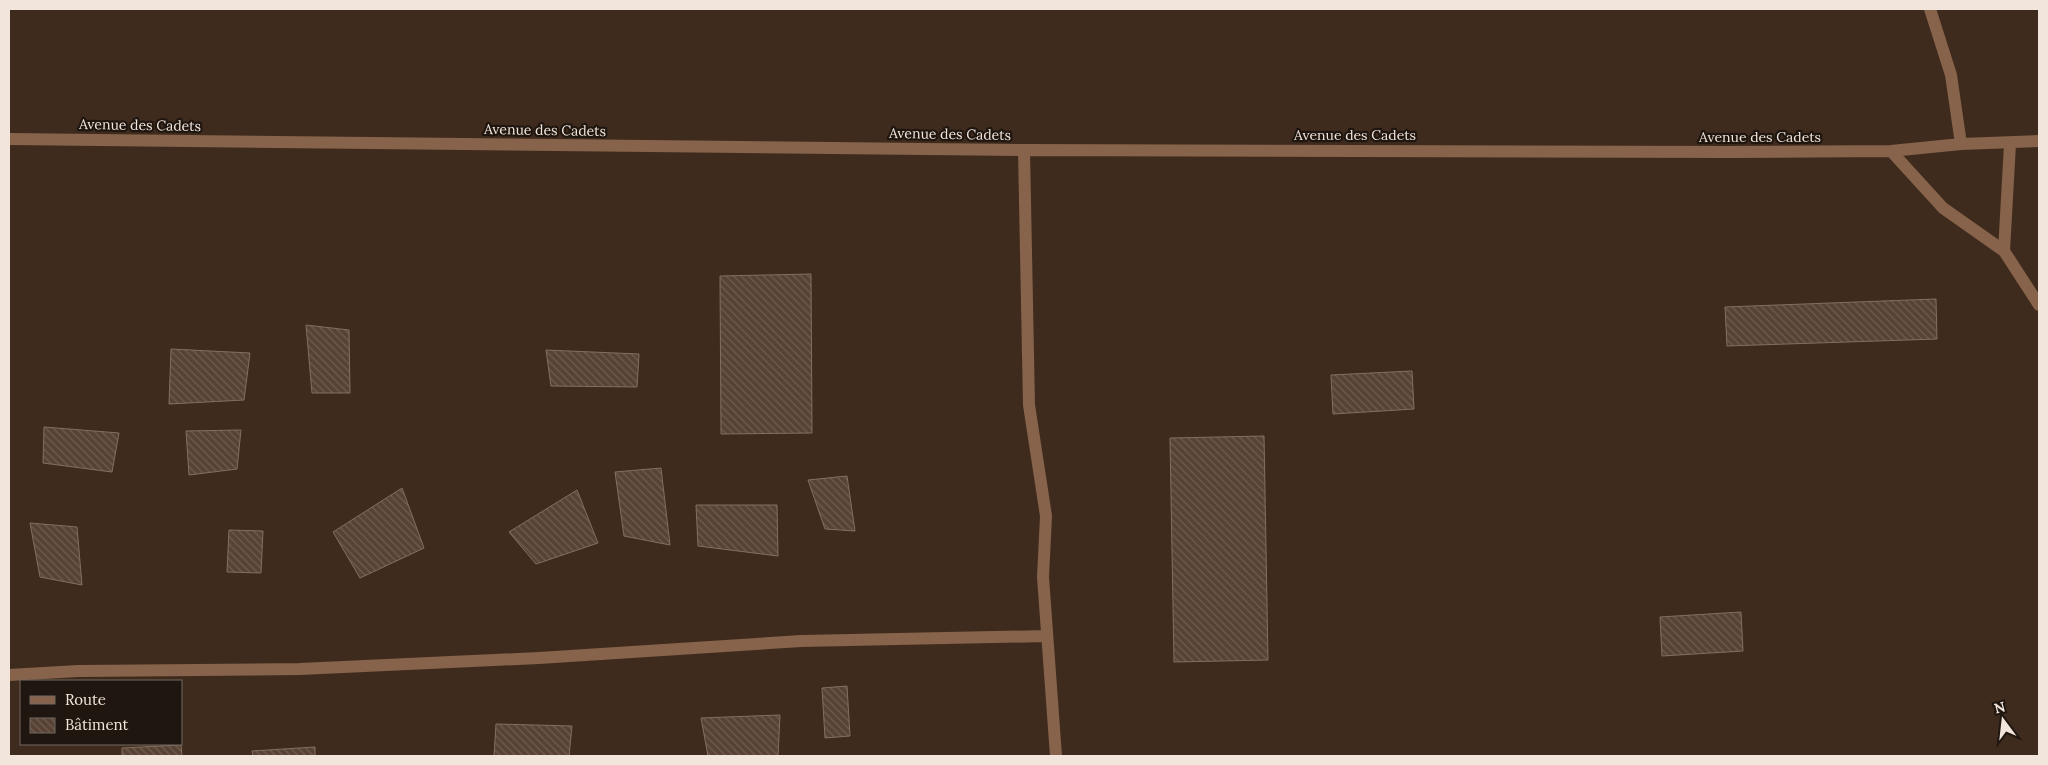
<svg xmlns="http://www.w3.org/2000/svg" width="2048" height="765" font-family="Lora,serif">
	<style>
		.building { fill: url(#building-back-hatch); stroke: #856e5e }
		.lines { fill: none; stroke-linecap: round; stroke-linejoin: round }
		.minor { stroke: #86634a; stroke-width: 12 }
		.labels { text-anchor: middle; stroke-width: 4.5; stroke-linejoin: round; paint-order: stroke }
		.street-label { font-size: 14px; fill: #f2e5dc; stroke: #1f1610 }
	</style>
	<defs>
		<pattern id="building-back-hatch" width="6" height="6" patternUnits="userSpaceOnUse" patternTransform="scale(1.25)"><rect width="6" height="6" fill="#574234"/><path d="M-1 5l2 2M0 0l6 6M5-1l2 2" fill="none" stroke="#705d51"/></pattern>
	</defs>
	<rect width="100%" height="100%" fill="#3f2b1d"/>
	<path class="building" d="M811,274L812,433L721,434L720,276Z
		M1936,299L1937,339L1727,346L1725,307Z
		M306,325L349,330L350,393H312Z
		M171,349L250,353L244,400L169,404Z
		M546,350L639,354L637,387L551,386Z
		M1412,371L1414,409L1333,414L1331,375Z
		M44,427L119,433L112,472L43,463Z
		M241,430L237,469L189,475L186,431Z
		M1264,436L1268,660L1174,662L1170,438Z
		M661,468L670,545L624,536L615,472Z
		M847,476L855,531L825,529L808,480Z
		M402,488L424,548L360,578L333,532Z
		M577,490L598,543L536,564L509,532Z
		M696,505H777L778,556L698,546Z
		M30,523L77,527L82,585L40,577Z
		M229,530L263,531L261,573L227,572Z
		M1741,612L1743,651L1662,656L1660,617Z
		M847,686L850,736L825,738L822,688Z
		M780,715L778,756H708L701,718Z
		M496,724L572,726L569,756H494Z
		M181,745L182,756H122V748Z
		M315,747V756H253L252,751Z"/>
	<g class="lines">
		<path class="minor" d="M1930,9L1951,75L1961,144
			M9,139L1024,150L1730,152L1891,151L1961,144L2039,141
			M1024,150L1029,405L1046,516L1043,577L1056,756
			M1891,151L1943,208L2004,251L2039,305
			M2004,251L2010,144
			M9,675L78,671L300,669L539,658L801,641L1047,636"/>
	</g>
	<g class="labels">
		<g class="street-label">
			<text transform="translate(140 125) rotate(1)" y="5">Avenue des Cadets</text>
			<text transform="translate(545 130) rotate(1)" y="5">Avenue des Cadets</text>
			<text transform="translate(950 134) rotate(1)" y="5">Avenue des Cadets</text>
			<text x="1355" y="140">Avenue des Cadets</text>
			<text x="1760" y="142">Avenue des Cadets</text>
		</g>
	</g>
	<rect width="2048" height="765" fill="none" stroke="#f2e5dc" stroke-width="20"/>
	<rect x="20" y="680" width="162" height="65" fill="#1f1610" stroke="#736962"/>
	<rect x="30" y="696" width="25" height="8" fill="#86634a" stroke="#736962"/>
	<text x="65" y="705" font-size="15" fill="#f2e5dc">Route</text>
	<rect x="30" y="718" width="25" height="15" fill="url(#building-back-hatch)" stroke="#736962"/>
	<text x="65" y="730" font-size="15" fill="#f2e5dc">Bâtiment</text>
	<g transform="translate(2003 720) rotate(345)" stroke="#1f1610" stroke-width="4" paint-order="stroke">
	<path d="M0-4L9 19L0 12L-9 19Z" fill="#f2e5dc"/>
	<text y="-8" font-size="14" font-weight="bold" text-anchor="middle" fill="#f2e5dc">N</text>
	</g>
</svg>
